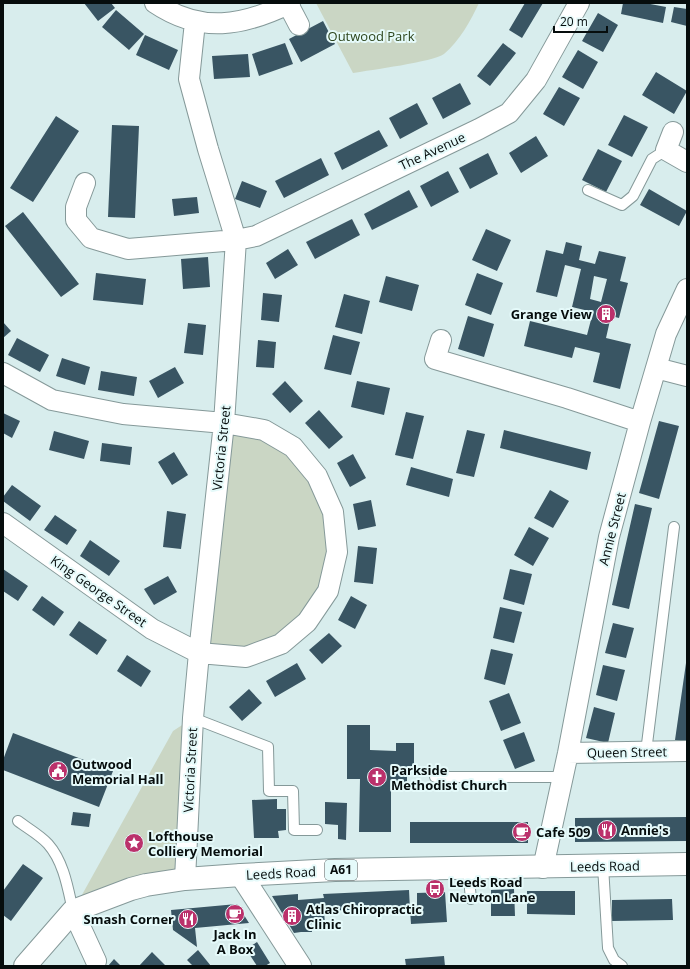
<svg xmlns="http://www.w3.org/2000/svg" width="690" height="969" font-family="'Open Sans',sans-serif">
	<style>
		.green { fill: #cad6c4 }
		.building { fill: #395563; fill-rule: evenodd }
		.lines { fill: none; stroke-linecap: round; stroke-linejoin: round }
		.lane-casing { stroke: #859999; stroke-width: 12 }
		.street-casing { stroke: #859999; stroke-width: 22 }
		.secondary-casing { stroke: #859999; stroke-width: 24 }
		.primary-casing { stroke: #859999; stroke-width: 24 }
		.lane { stroke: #fff; stroke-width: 10 }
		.street { stroke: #fff; stroke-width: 20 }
		.secondary { stroke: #fff; stroke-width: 22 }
		.primary { stroke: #fff; stroke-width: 22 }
		.labels { text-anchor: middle; stroke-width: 4; stroke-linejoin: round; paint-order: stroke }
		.shield { fill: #e5fafa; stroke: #495454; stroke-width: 1 }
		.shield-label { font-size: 12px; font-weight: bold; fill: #060d0d }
		.park-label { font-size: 13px; fill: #2c441b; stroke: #e5fafa }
		.street-label { font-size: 13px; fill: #060d0d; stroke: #e5fafa }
		.poi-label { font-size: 13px; font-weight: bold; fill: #060d0d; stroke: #e5fafa; text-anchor: start }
	</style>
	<rect width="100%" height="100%" fill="#d8eded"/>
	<path class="green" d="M316,3H479C471,20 459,42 444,54C433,62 370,70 353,73Z
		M224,423L293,447L333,512L328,591L281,644L199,653Z
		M193,718L185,879L73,911L173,731Z"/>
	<path class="building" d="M84,3H111L115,8L98,21Z
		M525,3H543L522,38L509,30Z
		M623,3H645L666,7L663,23L621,14Z
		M674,7L687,9V26L671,22Z
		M116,10L144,34L129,50L102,27Z
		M598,13L618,25L603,52L582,41Z
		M323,21L335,44L301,62L289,39Z
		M145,35L178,50L169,70L136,55Z
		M285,43L293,64L259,76L252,54Z
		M503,43L516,53L490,86L477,76Z
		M578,50L598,62L583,89L562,77Z
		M248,54L250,77L214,79L212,56Z
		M656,72L687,91L674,114L642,95Z
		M460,83L471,104L443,119L432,98Z
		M559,87L580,98L564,126L543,114Z
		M417,103L428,124L400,139L389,118Z
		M624,115L648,127L632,157L608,145Z
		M56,116L79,131L33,202L10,188Z
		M112,125L139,126L135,218L108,217Z
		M379,130L388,146L342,170L334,153Z
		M536,136L548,156L521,173L509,153Z
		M598,149L622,161L606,192L582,180Z
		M488,153L498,174L470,189L459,168Z
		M321,158L329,175L284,198L275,181Z
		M448,171L459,192L431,207L420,186Z
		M242,181L267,191L260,208L235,199Z
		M649,189L687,211L679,226L640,205Z
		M409,190L418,207L372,230L364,214Z
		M197,197L199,213L174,216L172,199Z
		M23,212L79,284L61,297L5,226Z
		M352,219L360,235L315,259L306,242Z
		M486,229L511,240L497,271L472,260Z
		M566,242L582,246L579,260L595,264L599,251L626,257L620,281L628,283L619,318L611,316L606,338L631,344L620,389L593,382L600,353L575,347L572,358L524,346L530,321L587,335L593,312L572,307L581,269L565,265L557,297L536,292L546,250L563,254ZM594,276L607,279L601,302L590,299Z
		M288,249L298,265L275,279L266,263Z
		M208,257L210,287L183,289L181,259Z
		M96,273L146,279L143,305L93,300Z
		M477,273L503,283L491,315L465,305Z
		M386,276L419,285L412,311L379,302Z
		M263,293L282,295L279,322L261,320Z
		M344,294L370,301L362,334L335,327Z
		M468,316L494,324L484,357L458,349Z
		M3,322L11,331L3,338Z
		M188,323L206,325L203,355L184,353Z
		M333,335L360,342L351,375L324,369Z
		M17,338L49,355L40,372L8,355Z
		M258,340L276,342L274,368L256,367Z
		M62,358L90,367L85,385L56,376Z
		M175,367L184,383L158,398L149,381Z
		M101,371L137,377L134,396L98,390Z
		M285,381L303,401L290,413L272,394Z
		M357,381L390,388L384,415L351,407Z
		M319,410L343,437L329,449L305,423Z
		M406,412L424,416L413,459L395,455Z
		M3,413L20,421L12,438L3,433Z
		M659,421L679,426L659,499L639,493Z
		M467,430L485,434L474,477L456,473Z
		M504,430L591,452L587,470L500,448Z
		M54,431L89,441L84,459L49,450Z
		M102,443L132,447L130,465L100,461Z
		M174,452L188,475L172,485L158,462Z
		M353,454L366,478L350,487L337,463Z
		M411,467L453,479L449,497L406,485Z
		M12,485L41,506L30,521L3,501V497Z
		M550,490L569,501L553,528L534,518Z
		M371,500L376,526L358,530L353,504Z
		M635,504L652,508L629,609L612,605Z
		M167,511L186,514L181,549L163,547Z
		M55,515L77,530L67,545L44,530Z
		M529,527L549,538L533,566L514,555Z
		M90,540L120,561L109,576L80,556Z
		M358,546L377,548L373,584L354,582Z
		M3,569L28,586L18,601L3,591Z
		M510,569L532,574L524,605L503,599Z
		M168,576L177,592L154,605L144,589Z
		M42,596L64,612L54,626L32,610Z
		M351,596L367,605L355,629L338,620Z
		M500,607L522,612L514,643L493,638Z
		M79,621L107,640L97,655L69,635Z
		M613,623L634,628L626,658L605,653Z
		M329,633L342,646L322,664L309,650Z
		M491,649L513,654L505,685L484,679Z
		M127,655L151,671L141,687L117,671Z
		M297,663L306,679L275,697L266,681Z
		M686,663H687V742L675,740Z
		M603,665L625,670L617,701L596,695Z
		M249,689L262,703L242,721L229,707Z
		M509,693L521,723L501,731L489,701Z
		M594,707L615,713L608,743L586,738Z
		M347,725H370V750L396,751V743H414V775H407V789H391V832H359L360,779H347Z
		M524,732L535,761L515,769L503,740Z
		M13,733L113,771L99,807L3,770V760Z
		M277,799V809H286V830L278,831L279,838H254L252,800Z
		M325,802L347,803L346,840L338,839V825L325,824Z
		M73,812L91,814L89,827L71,825Z
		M687,817V841L575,842V818Z
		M410,822H528V843H410Z
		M23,864L43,878L11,921L3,915V891Z
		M514,889L515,916H491V890Z
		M409,890L410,910L386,911V910H376V909L324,911L325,924H311L312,932H301L294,933L272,896L298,894V900L324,898L323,894Z
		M527,891H575V915L527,914Z
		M445,892L447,922L411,924L410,910H417V893Z
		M672,899L673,920L612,921V900Z
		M237,904L249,923L195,928L197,947L173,930L171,910Z
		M257,942L270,963L265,966H257L246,949Z
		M198,950L211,966H193L187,960Z
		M152,952L166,966H139Z
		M444,956L445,966H406L405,959Z
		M114,959L121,966H108Z"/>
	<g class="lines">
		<g class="lane-casing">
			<path id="lane" d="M588,190L622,205L633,196L652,159L666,150
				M193,718L268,747L269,791H293L294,830H317
				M646,752L674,527
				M435,777H562
				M18,821C27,828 40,835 48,844C64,862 68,889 73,911
				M603,866L608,948L614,960L622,966
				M468,869L471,899"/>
		</g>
		<g class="street-casing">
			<path id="street" d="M155,3C201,34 243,26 290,3
				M288,4L299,25
				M673,132L666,150L687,162
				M85,183L76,207V220L91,238L128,249L236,240L256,236L479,129L509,113L536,80L579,3
				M441,340L435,359L567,398L640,422L609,537L568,753L543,868
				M656,368L687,376
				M3,373L52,400L123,414L224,423L264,430L293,447L317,476L333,512L337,552L328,591L307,622L281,644L246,657L199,653L152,629L3,523
				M640,422L666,334L687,289
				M568,753L687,751
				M185,879L193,718L199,653L224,423L236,240L208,149L189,79L195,22
				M73,911L96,961"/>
		</g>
		<g class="secondary-casing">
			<path id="secondary" d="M241,875L300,966"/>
		</g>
		<g class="primary-casing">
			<path id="primary" d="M25,966L73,911L131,889L146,885L185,879L241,875L335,870L687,864"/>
		</g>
		<use href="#lane" class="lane"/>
		<use href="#street" class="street"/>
		<use href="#secondary" class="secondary"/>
		<use href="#primary" class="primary"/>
	</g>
	<defs>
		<g id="building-disc" transform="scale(1)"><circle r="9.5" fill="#bb316b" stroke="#e5fafa"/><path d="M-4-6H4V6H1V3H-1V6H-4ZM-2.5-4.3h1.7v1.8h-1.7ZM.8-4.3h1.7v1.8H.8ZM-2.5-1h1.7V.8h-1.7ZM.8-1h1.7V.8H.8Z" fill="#fff"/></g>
		<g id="civic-disc" transform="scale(1)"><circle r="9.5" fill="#bb316b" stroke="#e5fafa"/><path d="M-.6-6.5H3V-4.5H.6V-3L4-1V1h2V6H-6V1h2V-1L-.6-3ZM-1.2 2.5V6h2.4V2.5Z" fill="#fff"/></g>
		<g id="church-disc" transform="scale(1)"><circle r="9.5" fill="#bb316b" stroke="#e5fafa"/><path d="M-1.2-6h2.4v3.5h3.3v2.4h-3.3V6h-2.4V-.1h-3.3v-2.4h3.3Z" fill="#fff"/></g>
		<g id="restaurant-disc" transform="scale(1)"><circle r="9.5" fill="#bb316b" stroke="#e5fafa"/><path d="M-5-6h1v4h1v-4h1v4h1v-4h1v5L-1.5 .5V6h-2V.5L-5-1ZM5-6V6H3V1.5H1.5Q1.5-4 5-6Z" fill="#fff"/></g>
		<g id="cafe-disc" transform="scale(1)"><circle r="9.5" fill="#bb316b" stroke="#e5fafa"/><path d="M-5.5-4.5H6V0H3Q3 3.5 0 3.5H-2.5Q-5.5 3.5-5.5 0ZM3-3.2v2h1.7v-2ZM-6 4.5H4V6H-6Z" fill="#fff"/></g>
		<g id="sight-disc" transform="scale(1)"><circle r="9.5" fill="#bb316b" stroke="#e5fafa"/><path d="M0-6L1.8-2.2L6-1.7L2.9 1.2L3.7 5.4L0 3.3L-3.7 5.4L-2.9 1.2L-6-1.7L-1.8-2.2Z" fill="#fff"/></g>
		<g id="bus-disc" transform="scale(1)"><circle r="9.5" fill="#bb316b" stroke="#e5fafa"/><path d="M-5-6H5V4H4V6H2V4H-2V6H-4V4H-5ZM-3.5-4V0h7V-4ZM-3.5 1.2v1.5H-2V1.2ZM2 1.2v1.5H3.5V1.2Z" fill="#fff"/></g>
	</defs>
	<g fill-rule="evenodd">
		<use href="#building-disc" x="606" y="314"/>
		<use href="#civic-disc" x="58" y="771"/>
		<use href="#church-disc" x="377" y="777"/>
		<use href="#restaurant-disc" x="607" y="830"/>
		<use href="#cafe-disc" x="522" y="832"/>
		<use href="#sight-disc" x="134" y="843"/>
		<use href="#bus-disc" x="435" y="889"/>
		<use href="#cafe-disc" x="235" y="914"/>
		<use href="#building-disc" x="292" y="916"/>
		<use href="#restaurant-disc" x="188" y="919"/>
	</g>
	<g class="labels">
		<rect class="shield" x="325" y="860" width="32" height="20" rx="3"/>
		<g class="shield-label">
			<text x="341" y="874">A61</text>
		</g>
		<g class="park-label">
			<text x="371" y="41">Outwood Park</text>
		</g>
		<g class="street-label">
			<text transform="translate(432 151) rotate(-25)" y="5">The Avenue</text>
			<text transform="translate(221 448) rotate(-84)" y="5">Victoria Street</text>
			<text transform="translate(612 529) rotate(-76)" y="5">Annie Street</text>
			<text transform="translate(99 591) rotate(35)" y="5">King George Street</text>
			<text transform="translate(627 752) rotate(-1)" y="5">Queen Street</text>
			<text transform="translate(190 770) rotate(-87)" y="5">Victoria Street</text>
			<text transform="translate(605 866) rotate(-1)" y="5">Leeds Road</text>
			<text transform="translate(281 873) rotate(-3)" y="5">Leeds Road</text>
		</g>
		<g class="poi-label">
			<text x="592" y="319" text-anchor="end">Grange View</text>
			<text x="72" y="769">Outwood<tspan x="72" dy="15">Memorial Hall</tspan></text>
			<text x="391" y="775">Parkside<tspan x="391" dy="15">Methodist Church</tspan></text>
			<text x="621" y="835">Annie's</text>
			<text x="536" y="837">Cafe 509</text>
			<text x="148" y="841">Lofthouse<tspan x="148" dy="15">Colliery Memorial</tspan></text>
			<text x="449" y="887">Leeds Road<tspan x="449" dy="15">Newton Lane</tspan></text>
			<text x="306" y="914">Atlas Chiropractic<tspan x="306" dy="15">Clinic</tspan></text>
			<text x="174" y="924" text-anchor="end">Smash Corner</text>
			<text x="235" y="939" text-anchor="middle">Jack In<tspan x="235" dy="15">A Box</tspan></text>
		</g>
	</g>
	<rect width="690" height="969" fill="none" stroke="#060d0d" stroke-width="8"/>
	<path d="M554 26v6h53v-6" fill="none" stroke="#060d0d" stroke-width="2"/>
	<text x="560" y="26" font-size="12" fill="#060d0d" stroke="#e5fafa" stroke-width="3" paint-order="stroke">20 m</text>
</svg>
